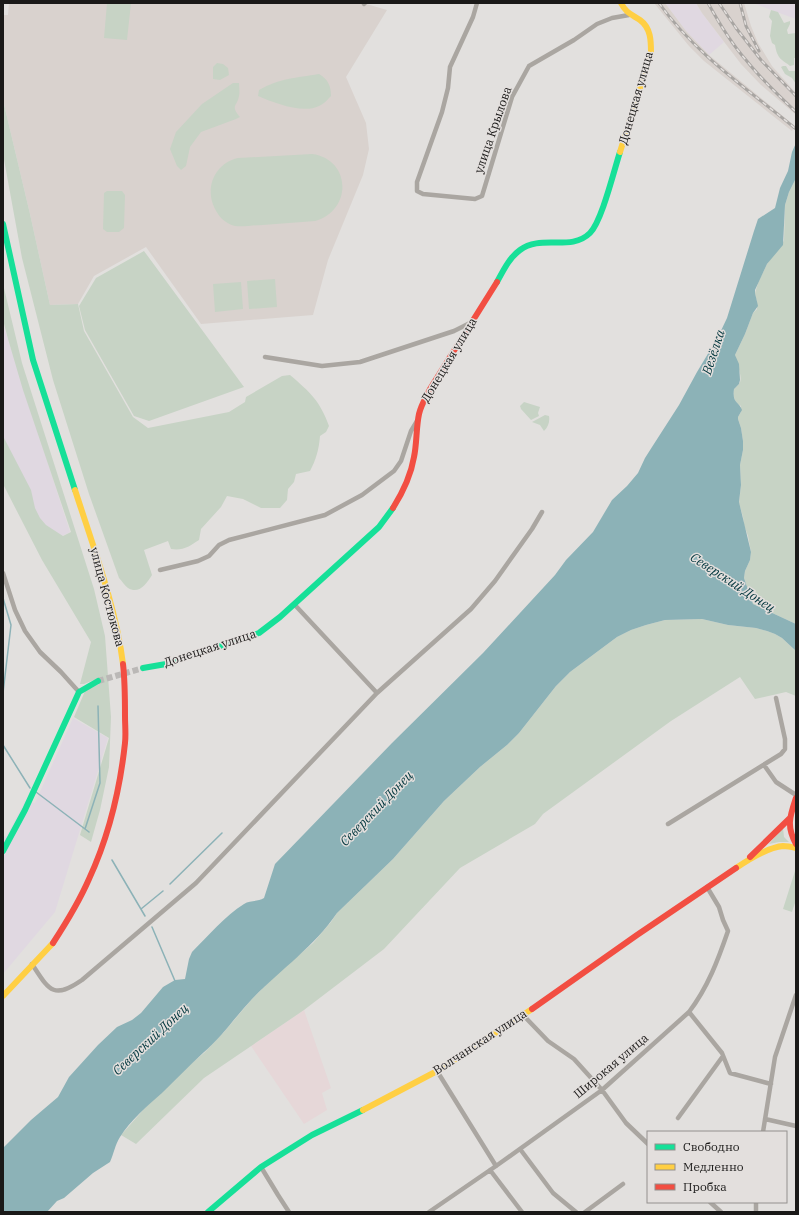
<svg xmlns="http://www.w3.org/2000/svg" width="799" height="1215" font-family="'IBM Plex Serif',serif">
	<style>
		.commercial { fill: #e6d7d8 }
		.industrial { fill: #e0d8e1 }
		.built { fill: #d9d2ce }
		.green { fill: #c7d3c5 }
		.water { fill: #8cb2b7 }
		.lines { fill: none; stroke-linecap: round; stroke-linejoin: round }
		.stream { stroke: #8cb2b7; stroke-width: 1.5 }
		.secondary-tunnel { stroke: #bab8b6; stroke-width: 6; stroke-dasharray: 6 3; stroke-linecap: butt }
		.street { stroke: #aaa6a1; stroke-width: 4.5 }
		.fast { stroke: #16e098; stroke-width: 6 }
		.slow { stroke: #ffcf43; stroke-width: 6 }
		.jam { stroke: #f24e42; stroke-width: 6 }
		.rail-casing { stroke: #a8a5a2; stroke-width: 3 }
		.rail { stroke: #e3dfdd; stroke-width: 1.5; stroke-dasharray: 4.5; stroke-linecap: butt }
		.labels { text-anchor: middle; stroke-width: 3; stroke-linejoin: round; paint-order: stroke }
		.street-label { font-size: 12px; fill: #1a1918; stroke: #e3dfdd }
		.water-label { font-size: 13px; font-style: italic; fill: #00363d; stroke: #e3dfdd }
	</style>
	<rect width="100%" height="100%" fill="#e2e0de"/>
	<path class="commercial" d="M304,1010L331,1088L322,1093L327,1110L304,1124L251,1046Z"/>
	<path class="industrial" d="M665,3H696L702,13L724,42L709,55L686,31Z
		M753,3H796V19L771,10Z
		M3,324L70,532L60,537L45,530L3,446Z
		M73,718L108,738L55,912L3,974V835L6,837L25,801L35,803Z"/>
	<path class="built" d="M9,3H363L387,10L346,77L366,123L369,149L363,175L328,260L313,315L201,324L146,247L94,276L78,304L50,305L30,214L3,100V15H8Z
		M654,3H665L686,31L709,55L795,126L792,131L704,61L689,46Z
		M696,3H744L751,26L758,43L772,66L796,93V112L795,114L760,84L741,64L702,13Z"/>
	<path class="green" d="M107,3H131L127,40L104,38Z
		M771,10L778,12L784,23L790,21V24L787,30L788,34L796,33V58H794V65L790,66C787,63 785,63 782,60C777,56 776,50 775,45L772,43L770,36L772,21L769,17Z
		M217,63L223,64L228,68L229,75L220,80L213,79V67Z
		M783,66H786L789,71H796V84L792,78L785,74L781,67Z
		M319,74C328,79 331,86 331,96C328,99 324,104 319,106C303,114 274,103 258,96L259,90C280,78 296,78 319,74Z
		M233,83H239C239,87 240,92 239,96C237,107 230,105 240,117L236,119L201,132L190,147L186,166L181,170L177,166L170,149L176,132L202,104Z
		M3,100L30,214L50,305L78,304L84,331L133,417L148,428L229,412L245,402L246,397L282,376L290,375C310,392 320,401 329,426L326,432L320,436C319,449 316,460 310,471L296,474L294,482L288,489L287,500L280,508H261L243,499L227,496L221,507L201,529L199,540C190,546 183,551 171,549L168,541L144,550L152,575C147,583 139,595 128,588C125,586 122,581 119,578L89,494L53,380L22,258L3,154Z
		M312,154C351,159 353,210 315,221C298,222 280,224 263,225C254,225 244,227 235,226C228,224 222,220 218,214C203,193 212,164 238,158Z
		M796,178V624L753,604L744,578L745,571L750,560L751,552L748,536L744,525L743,517L739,503L741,485L740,465L743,450V441L741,428L738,419V417L741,412V406C734,402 733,396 734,389C735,387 738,386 739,384C744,378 736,362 735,355L745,334L753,313L757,309V303L755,293L758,283L767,264L775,253L781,247L784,240L785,205L789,192Z
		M107,191H122L125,195L124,228L119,232H107L103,229L104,193Z
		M144,251L244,387L149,421L134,416L85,330L79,306L96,278Z
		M275,279L277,307L249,309L247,281Z
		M241,282L243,309L215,312L213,284Z
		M3,284L22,363L94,589L105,636L111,717L109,767L100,810L91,842L80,835L109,738L74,717L85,691L101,683L99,678L84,684H80L91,642L42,560L3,484V436L31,490L35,508L40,518L46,525L63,536L71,532L23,390L8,339L3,320Z
		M524,402L540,407L538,413L539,416L531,420L521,409L520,406Z
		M545,415L549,416C550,422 548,427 544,431L540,425L532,422Z
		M702,619L728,625L756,628L767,631L775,634L782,638L796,651V696L786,692L755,699L740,677L671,721L543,814L535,824L460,868L384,949L304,1010L204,1078L136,1144L121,1135L144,1109L185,1069L205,1052L224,1032L252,999L278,973L313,943L331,922L337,913L393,859L444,801L480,767L507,745L519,733L556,686L570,672L617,637L631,630L646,625L665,620Z
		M783,828L784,837L789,842H779L769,844Z
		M795,871L796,900L792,912L783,909Z"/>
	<path class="water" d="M796,143V178L789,192L785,205L783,245L767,264L755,290V293L758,306L753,313L745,334L735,355L739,364L740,380L739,384L734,389C732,404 739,401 742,410L738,417V419L741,428L743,441V450L740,465L741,485L739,502L751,552L750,560L745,571L744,578L753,604L796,624V651L782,638L775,634L767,631L756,628L728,625L702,619L665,620L646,625L631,630L617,637L570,672L556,686L519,733L507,745L480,767L444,801L393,859L337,913C314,947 280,970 252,999C235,1017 222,1037 203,1053C189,1066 176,1079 162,1093C148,1105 130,1121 120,1137C115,1145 114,1153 110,1162L93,1173L64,1198L57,1201L47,1212H3V1148L31,1120L58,1097L69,1077L98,1045L117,1027L132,1020L141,1013L163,987L175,980L185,979L189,959L192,952C208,936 225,916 244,904C250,900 258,902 264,898L275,864L392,743L483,653L555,575L566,560L593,532L612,500L627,486L638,473L645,458L652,447L679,405L697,372L718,337L727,318L754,231L758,219L775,208L780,188L788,171L792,152Z"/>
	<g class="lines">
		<path class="stream" d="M3,598L11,625L3,693
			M3,745L30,788
			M36,792L89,832
			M85,829L100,783L98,706
			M112,860L145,916
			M170,884L222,833
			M141,909L163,891
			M152,927L175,981"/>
		<path class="secondary-tunnel" d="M98,681L143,668"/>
		<path class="street" d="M477,3L473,17L450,67L448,88L442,112L417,182V191L423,194L475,199L482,196L512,97L529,66L574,40L597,24L612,18L629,15
			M364,4L365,3
			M265,357L322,366L360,362L454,331L472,322
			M160,570L198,561L209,556L219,545L229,540L325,515L362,495L394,471L401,461L411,431L417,421
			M3,573L15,610L25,631L40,652L61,672L79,692
			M377,693L471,609L495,581L532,529L542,512
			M764,765L776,782L796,795
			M668,824L781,754L785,749V739L776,698
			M32,964C49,990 53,1000 82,980L196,883L377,693L294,604
			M689,1012L722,1053L730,1073L771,1084
			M523,1015L548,1041L574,1059L602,1090L626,1123L648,1144
			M437,1071L496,1166
			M678,1118L723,1056
			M765,1119L796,1126
			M763,1132L775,1057L796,995
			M520,1149L553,1193L576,1212
			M261,1167L278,1195L289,1212
			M490,1170L522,1212
			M710,1202L721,1212
			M429,1212L496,1166L602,1090L689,1012C708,987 718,960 728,931L723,920L719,907L707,887
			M585,1212L623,1184
			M756,1212V1202"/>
		<path class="fast" d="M3,224L33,360L75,490
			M497,282C503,271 509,258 520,250C541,234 571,252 590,233C602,221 614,170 620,152
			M143,668L166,664L259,633L280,617L379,527L393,508
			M3,851L25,810L79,692L98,681
			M208,1212L261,1167L312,1135L363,1110"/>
		<path class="slow" d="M620,152L651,53C651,41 651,28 640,20C631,14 626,13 621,3
			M75,490C93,546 116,607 123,664
			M736,868C748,860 768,847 783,846C787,846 792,847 796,848
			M3,996L53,943
			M363,1110L439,1070L532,1009"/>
		<path class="jam" d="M393,508C403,492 411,475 414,457C417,443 416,428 419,414C421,405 426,397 430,389L497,282
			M796,798C790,816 786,826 796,844
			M750,857L790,818
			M53,943C66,923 79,902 89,879C108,838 120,789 125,743C126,735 125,725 125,716C125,699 125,681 123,664
			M532,1009L637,935L736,868"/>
		<g class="rail-casing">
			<path id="rail" d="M659,3C695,54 749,90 796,129
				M708,3C719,23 731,43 746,60C761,79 778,95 796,112
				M719,3L736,28L761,60L796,96
				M740,3L746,26L759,51"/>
		</g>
		<use href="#rail" class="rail"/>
	</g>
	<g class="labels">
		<g class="street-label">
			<text transform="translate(636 98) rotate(-74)" y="4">Донецкая улица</text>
			<text transform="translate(493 130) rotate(-71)" y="4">улица Крылова</text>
			<text transform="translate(449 360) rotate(-59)" y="4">Донецкая улица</text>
			<text transform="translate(107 597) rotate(75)" y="4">улица Костюкова</text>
			<text transform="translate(210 648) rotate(-18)" y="4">Донецкая улица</text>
			<text transform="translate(480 1042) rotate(-33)" y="4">Волчанская улица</text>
			<text transform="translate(611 1066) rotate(-40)" y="4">Широкая улица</text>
		</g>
		<g class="water-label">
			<text transform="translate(713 352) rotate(-72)" y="5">Везёлка</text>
			<text transform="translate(733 582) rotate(33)" y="5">Северский Донец</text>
			<text transform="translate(376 808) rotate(-46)" y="5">Северский Донец</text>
			<text transform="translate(150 1039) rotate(-43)" y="5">Северский Донец</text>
		</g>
	</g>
	<rect width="799" height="1215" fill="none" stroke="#1a1918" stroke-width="8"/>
	<rect x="647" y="1131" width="140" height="72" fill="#e3dfdd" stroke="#93908e"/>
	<rect x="655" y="1144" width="20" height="6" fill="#16e098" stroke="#93908e"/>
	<text x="683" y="1151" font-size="12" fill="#1a1918">Свободно</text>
	<rect x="655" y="1164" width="20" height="6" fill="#ffcf43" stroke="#93908e"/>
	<text x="683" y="1171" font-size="12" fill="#1a1918">Медленно</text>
	<rect x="655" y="1184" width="20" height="6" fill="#f24e42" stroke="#93908e"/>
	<text x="683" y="1191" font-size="12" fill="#1a1918">Пробка</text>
</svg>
